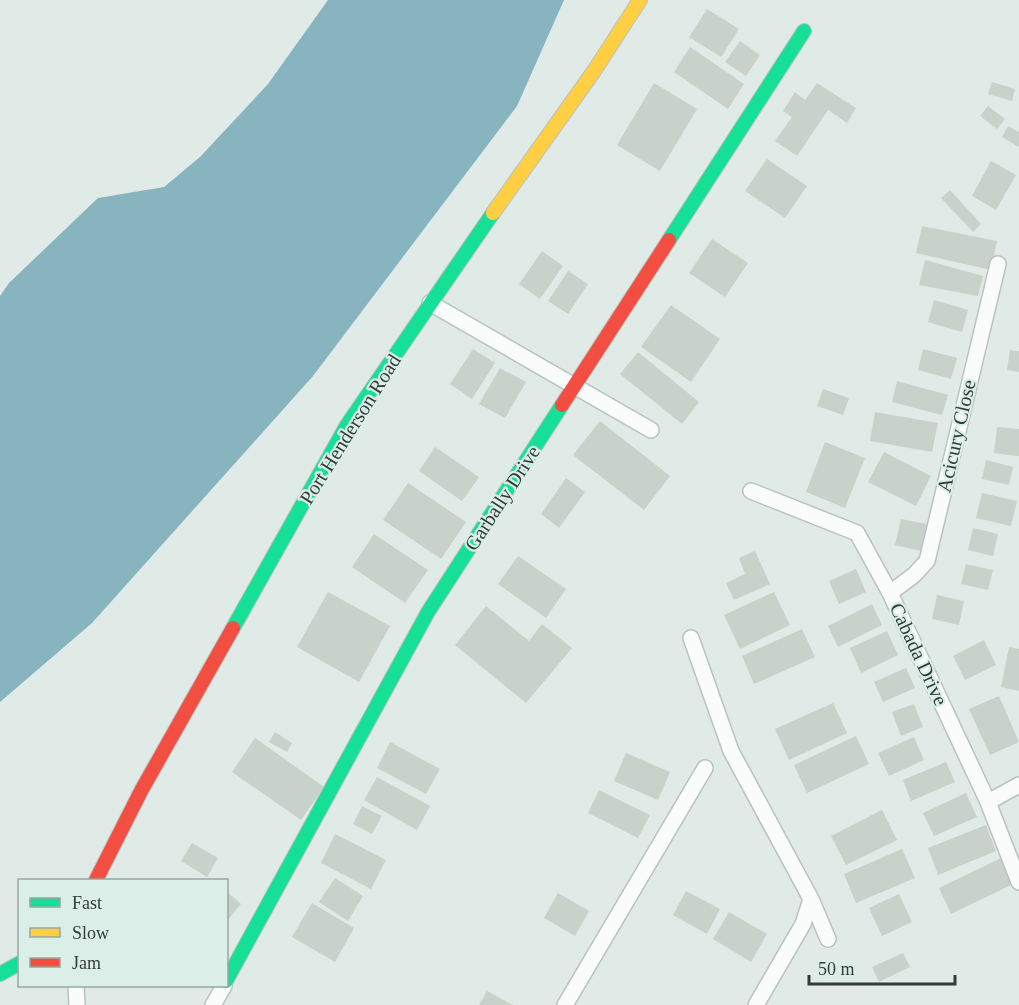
<svg xmlns="http://www.w3.org/2000/svg" width="1019" height="1005" font-family="'Times New Roman',serif">
	<style>
		.water { fill: #87b4be }
		.building { fill: #c7d2cb }
		.lines { fill: none; stroke-linecap: round; stroke-linejoin: round }
		.street-casing { stroke: #bac2bf; stroke-width: 18 }
		.fast-casing { stroke: #bac2bf; stroke-width: 16 }
		.slow-casing { stroke: #bac2bf; stroke-width: 16 }
		.jam-casing { stroke: #bac2bf; stroke-width: 16 }
		.street { stroke: #fafcfb; stroke-width: 15 }
		.fast { stroke: #16e098; stroke-width: 14 }
		.slow { stroke: #ffcf43; stroke-width: 14 }
		.jam { stroke: #f24e42; stroke-width: 14 }
		.labels { text-anchor: middle; stroke-width: 4.5; stroke-linejoin: round; paint-order: stroke }
		.street-label { font-size: 20px; fill: #343c39; stroke: #dbefe8 }
	</style>
	<rect width="100%" height="100%" fill="#e0eae7"/>
	<path class="water" d="M328,0H564L517,106L313,376L92,623L0,702V296L9,283L98,198L164,187L200,157L268,84Z"/>
	<path class="building" d="M707,9L739,29L721,57L689,37Z
		M740,41L760,55L746,76L725,62Z
		M690,47L744,84L728,109L674,72Z
		M992,82L1015,89L1012,101L988,94Z
		M654,83L697,109L660,171L617,145Z
		M817,83L856,108L847,123L828,110L797,156L775,141L792,117L783,111L795,92L805,100Z
		M988,106L1005,119L997,129L980,116Z
		M1008,126L1019,132V147L1002,137Z
		M767,159L807,186L785,218L745,191Z
		M991,161L1016,175L996,210L972,196Z
		M950,190L981,224L973,232L941,198Z
		M922,226L997,241L991,270L916,253Z
		M712,239L748,263L725,297L689,273Z
		M542,251L563,266L540,299L519,284Z
		M925,260L983,276L978,296L919,285Z
		M568,271L588,284L568,314L548,301Z
		M934,300L968,310L962,332L928,322Z
		M671,305L720,339L691,382L641,347Z
		M473,349L495,363L472,399L450,384Z
		M923,349L957,358L951,379L918,370Z
		M1010,350L1019,351V372L1007,370Z
		M638,352L699,402L682,424L620,374Z
		M500,368L526,382L505,418L479,404Z
		M897,381L948,395L942,415L892,402Z
		M823,389L849,398L843,415L817,406Z
		M875,412L938,423L932,452L870,441Z
		M600,421L670,476L644,510L573,455Z
		M997,427L1019,429V456L994,453Z
		M825,442L865,458L845,508L806,492Z
		M435,447L479,477L462,501L419,471Z
		M884,452L931,476L916,506L868,482Z
		M986,460L1013,467L1009,485L982,479Z
		M566,478L585,492L559,528L541,514Z
		M408,483L466,522L441,559L383,520Z
		M982,493L1017,501L1011,526L976,518Z
		M901,519L927,524L921,551L895,545Z
		M973,528L998,534L993,556L968,550Z
		M374,534L428,570L405,603L352,567Z
		M755,551L770,584L734,600L726,583L745,574L739,558Z
		M518,556L566,589L546,618L498,584Z
		M966,564L993,570L988,590L961,584Z
		M856,569L866,592L839,604L829,581Z
		M328,592L390,626L359,682L297,647Z
		M774,592L790,625L740,649L724,615Z
		M937,595L964,601L959,625L932,619Z
		M872,604L882,625L838,647L828,626Z
		M486,606L529,641L542,624L572,648L526,703L455,645Z
		M802,629L815,657L754,684L742,656Z
		M887,631L898,655L861,673L850,648Z
		M984,640L996,665L965,680L953,656Z
		M1009,647L1019,649V691L1001,687Z
		M906,668L915,688L883,702L874,682Z
		M999,696L1019,742L990,755L969,709Z
		M833,703L847,733L789,760L775,729Z
		M914,704L923,727L901,736L892,712Z
		M275,732L292,743L287,752L269,742Z
		M856,736L869,764L807,793L794,765Z
		M914,737L924,760L889,776L878,753Z
		M255,738L324,787L301,820L232,772Z
		M390,742L440,769L426,794L377,768Z
		M626,753L670,772L658,800L614,781Z
		M946,762L955,782L911,801L903,780Z
		M377,777L430,806L417,830L364,800Z
		M599,790L650,815L638,838L588,813Z
		M966,793L977,817L934,836L923,813Z
		M362,806L382,816L372,834L353,824Z
		M882,810L897,840L846,865L831,836Z
		M986,825L996,851L938,875L928,848Z
		M335,834L386,860L371,889L321,863Z
		M192,843L218,858L207,877L181,861Z
		M902,849L915,878L856,903L844,874Z
		M1003,857L1015,883L951,914L939,888Z
		M335,878L363,896L348,921L319,902Z
		M226,891L241,904L226,922Z
		M686,891L720,909L707,934L673,915Z
		M558,893L589,911L575,936L544,918Z
		M899,894L912,922L882,936L869,908Z
		M312,903L354,928L335,962L292,937Z
		M729,912L767,934L751,962L713,939Z
		M903,953L910,967L879,982L872,967Z
		M487,991L513,1005H479Z"/>
	<g class="lines">
		<g class="street-casing">
			<path id="street" d="M430,303L651,430
				M751,491L857,533L890,593L988,802L1019,882
				M890,593L914,575L927,561L998,264
				M691,638L731,751L811,899L828,939
				M988,802L1019,785
				M76,986L77,1005
				M213,1005L224,986
				M565,1005L705,768
				M756,1005L803,924L811,899"/>
		</g>
		<g class="fast-casing">
			<path id="fast" d="M669,240L804,31
				M233,628L347,425L493,213
				M0,974L20,963
				M226,981L428,612L562,405"/>
		</g>
		<g class="slow-casing">
			<path id="slow" d="M493,213L594,71L640,0"/>
		</g>
		<g class="jam-casing">
			<path id="jam" d="M562,405L669,240
				M96,880L141,791L233,628"/>
		</g>
		<use href="#street" class="street"/>
		<use href="#fast" class="fast"/>
		<use href="#slow" class="slow"/>
		<use href="#jam" class="jam"/>
	</g>
	<g class="labels">
		<g class="street-label">
			<text transform="translate(350 429) rotate(-58)" y="7">Port Henderson Road</text>
			<text transform="translate(956 436) rotate(-77)" y="7">Acicury Close</text>
			<text transform="translate(502 498) rotate(-57)" y="7">Garbally Drive</text>
			<text transform="translate(919 654) rotate(65)" y="7">Cabada Drive</text>
		</g>
	</g>
	<rect x="18" y="879" width="210" height="108" fill="#dbefe8" stroke="#98a7a2" stroke-width="1.5"/>
	<rect x="30" y="898" width="30" height="9" fill="#16e098" stroke="#98a7a2" stroke-width="1.5"/>
	<text x="72" y="909" font-size="18" fill="#343c39">Fast</text>
	<rect x="30" y="928" width="30" height="9" fill="#ffcf43" stroke="#98a7a2" stroke-width="1.5"/>
	<text x="72" y="939" font-size="18" fill="#343c39">Slow</text>
	<rect x="30" y="958" width="30" height="9" fill="#f24e42" stroke="#98a7a2" stroke-width="1.5"/>
	<text x="72" y="969" font-size="18" fill="#343c39">Jam</text>
	<path d="M809 975v9h146v-9" fill="none" stroke="#343c39" stroke-width="3"/>
	<text x="818" y="975" font-size="18" fill="#343c39" stroke="#dbefe8" stroke-width="4.5" paint-order="stroke">50 m</text>
</svg>
